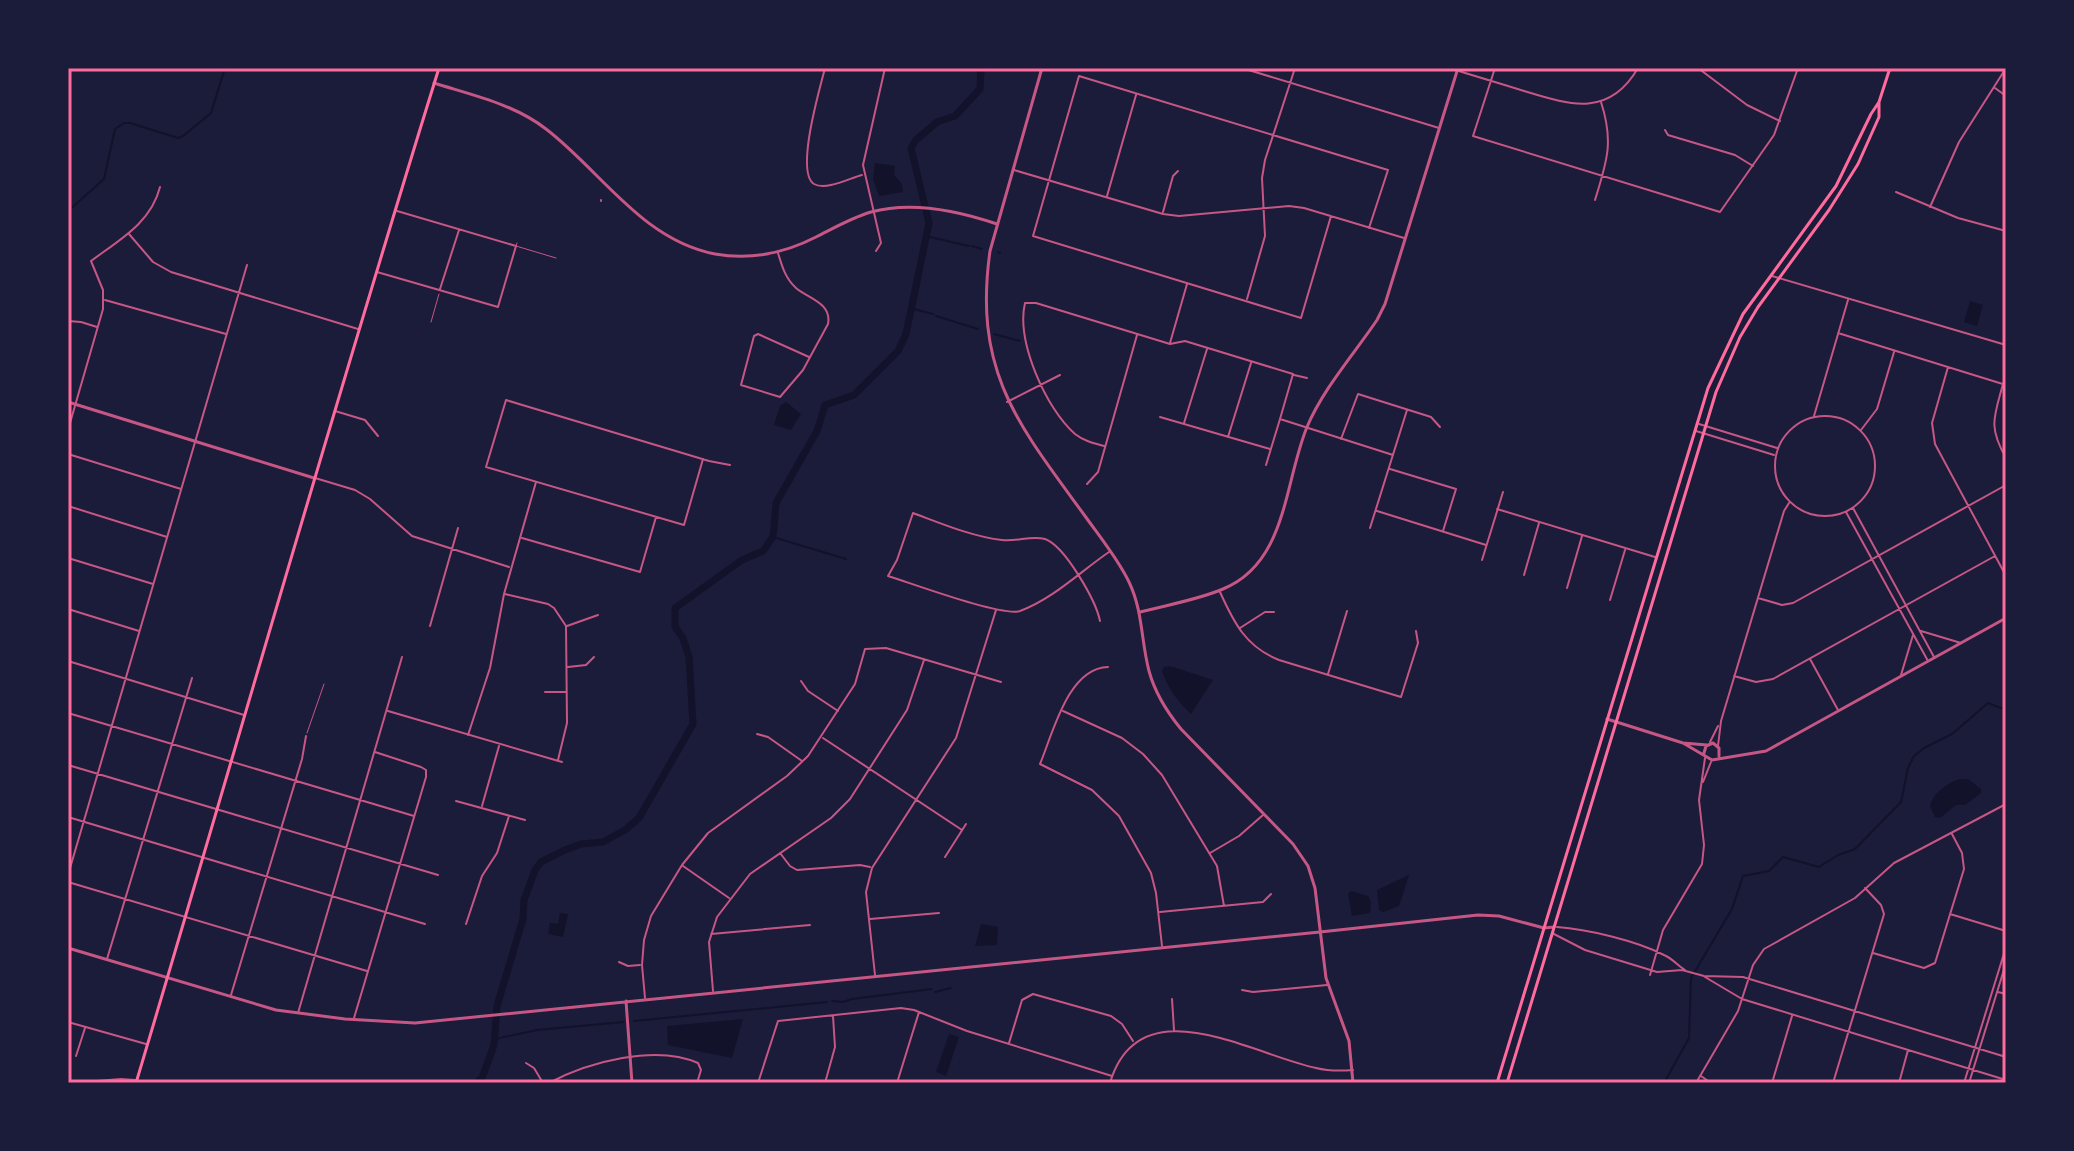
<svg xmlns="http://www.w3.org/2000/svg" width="2074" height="1151" font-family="'Alegreya Sans',sans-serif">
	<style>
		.water { fill: #12122b }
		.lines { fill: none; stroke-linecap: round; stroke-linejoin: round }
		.stream { stroke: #12122b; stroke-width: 2 }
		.river { stroke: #12122b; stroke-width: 7 }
		.service { stroke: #c65784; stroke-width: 1 }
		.minor { stroke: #c65784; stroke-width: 2 }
		.tertiary { stroke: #c65784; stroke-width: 3 }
		.secondary { stroke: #ff6b9d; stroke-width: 3 }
		.neatline { fill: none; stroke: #ff6b9d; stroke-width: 3 }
	</style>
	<rect width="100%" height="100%" fill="#1b1b3a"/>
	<path class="water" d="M875,163L895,166L894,175L902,184L903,192L879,196L873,179Z
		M1970,301L1983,305L1977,326L1964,322Z
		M786,402L801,414L791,430L774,425L780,406Z
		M1170,666L1213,680L1191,714C1178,702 1168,688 1162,671L1164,667Z
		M1960,779H1968L1981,789V793L1965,805H1956L1940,818L1935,817L1930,806C1933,793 1947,783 1960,779Z
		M1409,875L1399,906L1383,912L1379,910L1377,890Z
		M1351,891L1368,896L1371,902L1370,913L1352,916L1348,894Z
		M560,913L568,914L563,937L548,934L550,923L558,924Z
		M981,924L998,927L997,945L975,946Z
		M743,1019L732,1058L668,1045L667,1026Z
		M949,1034L959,1037L946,1076L936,1072Z"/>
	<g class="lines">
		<path class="stream" d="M68,211L104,179L115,129L124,123H130L178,138L183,136L211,113L225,68
			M926,236L969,246
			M972,246L982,249
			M998,252L1000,253
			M910,308L933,314
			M936,316L978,329
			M994,334L1020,341
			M773,537L846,559
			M935,992L951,988
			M832,1001L843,1002L852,999L932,989
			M634,1021L827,1002
			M495,1039L537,1030L623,1022
			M1664,1083L1689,1038L1691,978L1732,909L1743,876L1769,871L1783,857L1819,867L1838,855L1855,849L1901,802L1908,768L1914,756L1924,748L1952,734L1988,703L2006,710"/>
		<path class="river" d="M476,1083L482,1078L494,1045L497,1006L523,919L524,900L535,870L541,862L565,850L581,844L603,842L625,830L639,818L693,724L689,657L683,638L675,627V608L742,560L763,551L770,541L773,537L776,503L817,431L825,405L854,395L898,351L906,334L929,223L911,148L916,140L937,122L955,116L980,89L981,68"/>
		<path class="service" d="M517,243L516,246L556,258
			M431,322L439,294
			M307,733L324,684"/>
		<path class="minor" d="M825,68C820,88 795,172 814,184C826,191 850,178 862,175
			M1242,68L1439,128
			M1495,68L1473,136L1720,212L1774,135L1798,68
			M1698,68L1747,105L1780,121
			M1459,71C1481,78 1502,84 1524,91C1570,105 1609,118 1638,68
			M1995,88L2006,96
			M1665,130L1668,135L1735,155L1753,166
			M1014,170L1163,214L1179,216L1289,206L1304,208L1404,238
			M1896,192L1958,218L2006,231
			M1107,196L1136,95
			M1595,200C1607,161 1614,142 1601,102
			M601,201V200
			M1930,207L1959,142L2006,68
			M1163,212L1173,176L1178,171
			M1331,216L1301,318L1033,236L1079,76L1388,170L1369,228
			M129,234L153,262L171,272L358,329
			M876,251L881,243L863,165L885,68
			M778,253C782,266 785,278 796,288C809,299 832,303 828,324L803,370L780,397L741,385L754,336L758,334L809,357
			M377,272L498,307L516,246L397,211
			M1772,276L2006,345
			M440,289L459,230
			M1247,299L1265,236L1262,178L1265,160L1295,68
			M105,300L226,334
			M68,321L81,322L97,327
			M1838,333L2006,385
			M1170,343L1187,284
			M1948,367L1932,423L1935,444L2006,576
			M1294,375L1307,378
			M2003,384C1994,417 1988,427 2006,458
			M1007,402L1060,375
			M335,411L365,420L378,436
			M1814,416L1848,300
			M1775 466a50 50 0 1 1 100 0a50 50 0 1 1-100 0Z
			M1160,417L1270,449
			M1184,423L1207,349
			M1699,424L1777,448
			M68,430L103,309V290L91,261C119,240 151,223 160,187
			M1861,430L1877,409L1894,352
			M1696,431L1774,455
			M1228,437L1251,363
			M1341,439L1358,394L1431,417L1440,427
			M1104,446C1093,443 1084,441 1075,434C1046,409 1016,341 1025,303H1036L1170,344L1185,341L1293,374L1280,419
			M68,454L181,489
			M703,459L684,525L486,467L506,400L519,404L709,461L730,465
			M1266,465L1280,419L1393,455
			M1390,469L1456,489L1443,531
			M315,478L355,490L370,499L412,536L509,567
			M1087,484L1098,472L1137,335
			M68,506L167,537
			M1853,508L1934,657
			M1497,509L1655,557
			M1377,511L1486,545
			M1846,512L1928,661
			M1370,528L1407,410
			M522,538L640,572L656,517
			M68,558L153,584
			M1482,560L1503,492
			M1524,575L1539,523
			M1567,588L1582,536
			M1220,592C1234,623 1246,647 1279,660L1401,697L1418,643L1416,631
			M505,594L548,604L554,608L566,626L567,723L558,760
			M1758,598L1782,605L1793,603L2006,485
			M1610,600L1625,550
			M68,609L139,631
			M1100,621C1096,601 1065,546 1045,539C1031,535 1017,542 1002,540C973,537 940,523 913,513L897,560L888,576C911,583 1002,617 1020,611C1053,599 1081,571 1109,552
			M430,626L458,528
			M567,626L598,615
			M1240,628L1265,612H1274
			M1921,631L1961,643
			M1810,659L1838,710
			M68,661L244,715
			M568,667L586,665L594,657
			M1108,667C1068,668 1053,733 1040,764L1092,790L1119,816L1151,873L1156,893L1162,946
			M1328,674L1347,611
			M1901,675L1913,635
			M1734,676L1756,682L1773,679L1995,556
			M801,681L808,691L838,711
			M545,692H566
			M388,711L562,762
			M1063,711L1122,738L1143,754L1162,775L1217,866L1224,906
			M68,713L414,816
			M757,734L768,737L802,761
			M468,735L490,668L504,594L536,482
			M823,738L962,830
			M1710,742L1718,726
			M1718,746L1721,721L1784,511L1789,503
			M68,765L438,875
			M1703,782L1711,762
			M456,801L525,820
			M482,806L499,746
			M68,817L425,924
			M780,853L790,866L797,870L860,865L870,867
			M1210,853L1239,836L1263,815
			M945,857L966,824
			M683,866L729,898
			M68,875L247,265
			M68,882L367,971
			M1160,912L1263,902L1271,894
			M1950,914L2006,931
			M870,919L939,913
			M466,924L482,876L497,853L509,816
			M1557,927C1587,929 1637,941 1664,955C1672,958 1678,966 1685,970
			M1552,933L1585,950L1657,972L1682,970L1704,976L1743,977L2006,1057
			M711,934L810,925
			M1873,953L1924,968L1935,963L1964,869L1962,853L1952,834
			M107,959L192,678
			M619,962L628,966L640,965
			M875,975L866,892L872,868L956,738L996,610
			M1650,975L1663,930L1702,864L1704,845L1699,800L1705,758
			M1705,977L1742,999L2006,1080
			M1242,990L1253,992L1327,985
			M713,991L709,942L717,917L750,874L831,818L850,799L907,710L924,660
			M1998,992L2006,994
			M231,995L302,759L306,736
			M645,998L642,965L644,940L651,916L682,865L708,833L787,776L808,756L855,684L865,649L886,648L1001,682
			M1172,999L1174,1030
			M298,1013L402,657
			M354,1018L426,777V770L421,767L375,752
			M68,1022L146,1044
			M1009,1043L1022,1000L1033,994L1111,1016L1122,1024L1133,1041
			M76,1056L85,1028
			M526,1063L534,1068L543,1083
			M1701,1076L1711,1083
			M73,1083L121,1079L135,1080
			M549,1083C588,1062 656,1044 698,1063L701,1070L697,1083
			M758,1083L778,1021L901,1008L914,1010L967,1031L1112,1076
			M825,1083L835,1047L833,1016
			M897,1083L919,1012
			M1110,1083C1139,985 1251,1054 1316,1068C1328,1071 1341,1071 1353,1070
			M1696,1083L1738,1011L1753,965L1764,949L1855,898L1894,863L2006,804
			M1772,1083L1792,1016
			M1833,1083L1884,914L1881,905L1865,888
			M1899,1083L1908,1050
			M1964,1083L2006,947
			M1969,1083L2006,963"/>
		<path class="tertiary" d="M1042,68L990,251C973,372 1018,424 1085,516C1100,537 1118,559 1129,582C1143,611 1141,641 1149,671C1155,693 1167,712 1181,729L1293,844L1308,866L1315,888L1326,978L1349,1041L1353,1083
			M68,69V68
			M434,83C472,95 514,104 546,129C601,171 642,240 715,254C750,260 785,253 816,237C834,228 851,218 871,212C911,201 959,211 997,224
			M68,402L314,478
			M1140,612C1167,605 1197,600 1223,589C1287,563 1284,483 1307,427C1323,389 1354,354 1377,320L1385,304L1458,68
			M1607,719L1683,743L1707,745
			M1683,743L1712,760L1766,751L2006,618
			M1704,753L1706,746L1713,743L1719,748V756
			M68,948L276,1010L345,1019L415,1023L1320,932L1478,915L1499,916L1544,928L1554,927
			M626,1001L632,1083"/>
		<path class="secondary" d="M136,1083C237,745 334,405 439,68
			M1497,1083L1708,388L1743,314L1836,186L1871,114L1879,102
			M1507,1083L1716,392L1740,337L1758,307L1829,210L1858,164L1879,117V102L1890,68"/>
	</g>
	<rect width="2074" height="1151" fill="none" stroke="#1b1b3a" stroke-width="140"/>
	<rect x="70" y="70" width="1934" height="1011" class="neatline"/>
</svg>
